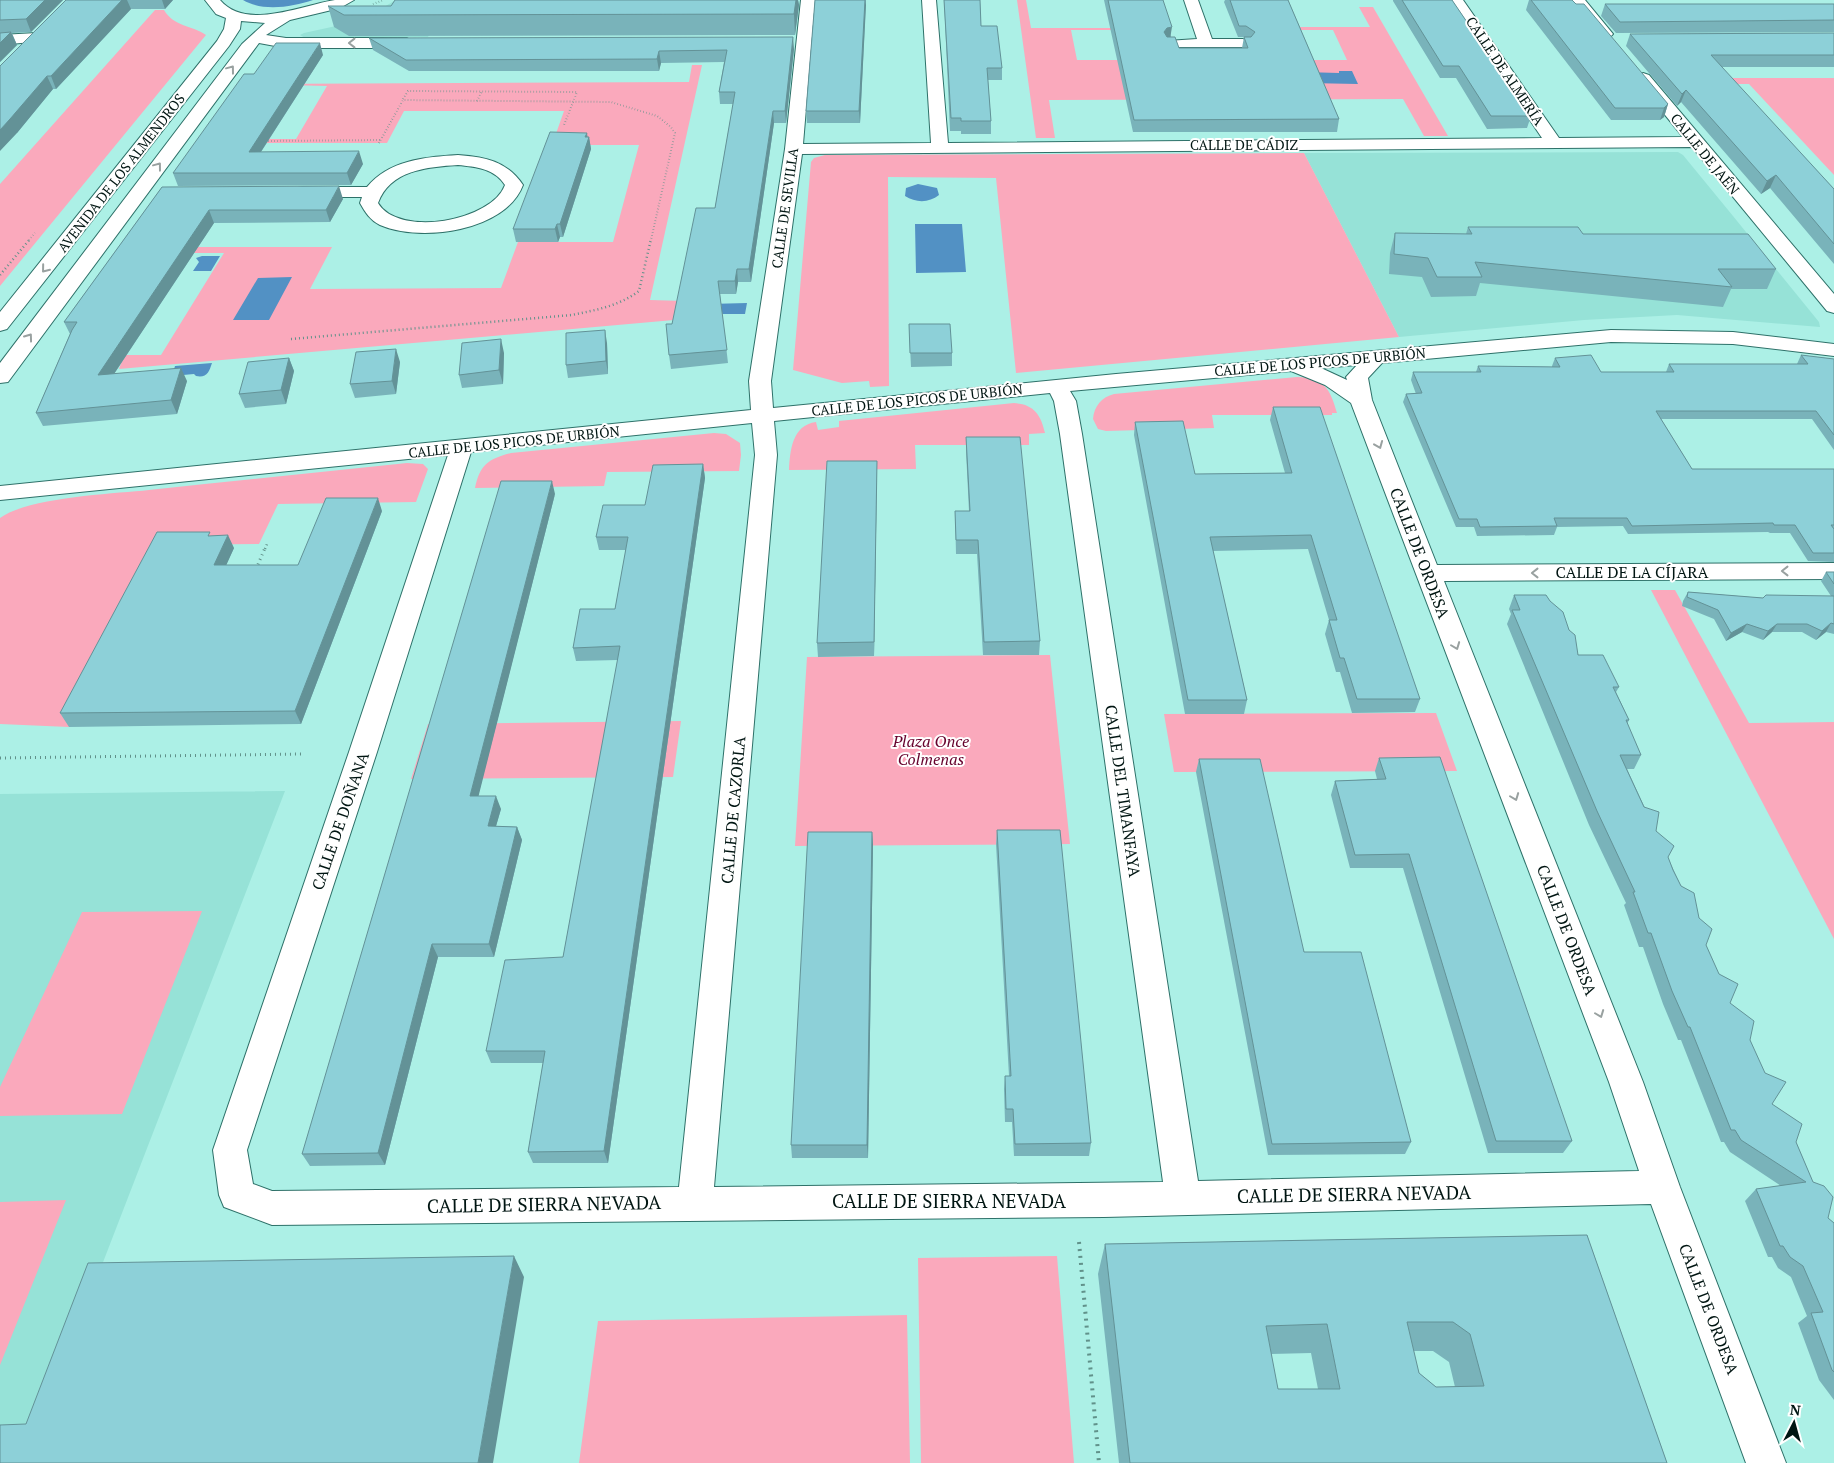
<svg xmlns="http://www.w3.org/2000/svg" width="1834" height="1463" font-family="'PT Serif',serif">
	<style>
		.built { fill: #96e2d7 }
		.green { fill: #faa9bc }
		.water { fill: #5291c4 }
		.lines { fill: none; stroke-linecap: round; stroke-linejoin: round }
		.minor-casing { stroke: #2e7169; stroke-width: 2 }
		.path-far3 { stroke: #61918a; stroke-width: 2; stroke-dasharray: 0.5 2.5; stroke-linecap: butt }
		.path-far2 { stroke: #61918a; stroke-width: 2.5; stroke-dasharray: 1 3; stroke-linecap: butt }
		.path-far1 { stroke: #61918a; stroke-width: 3; stroke-dasharray: 1 4; stroke-linecap: butt }
		.path { stroke: #61918a; stroke-width: 4; stroke-dasharray: 2 5; stroke-linecap: butt }
		.minor { fill: #fff; fill-rule: evenodd }
		.wall { fill: #79b3ba; fill-rule: evenodd }
		.shaded-wall { fill: #639297 }
		.building { fill: #8dd0d8; stroke: #639297; fill-rule: evenodd }
		.oneway { stroke: #99a1a0 }
		.labels { text-anchor: middle; stroke-width: 4; stroke-linejoin: round; paint-order: stroke }
		.far-street-label { font-size: 14px; fill: #001512; stroke: #fff }
		.street-label { font-size: 16px; fill: #001512; stroke: #fff }
		.park-label { font-size: 16px; font-style: italic; fill: #66022d; stroke: #fff }
		.near-street-label { font-size: 19px; fill: #001512; stroke: #fff }
	</style>
	<rect width="100%" height="100%" fill="#acf0e6"/>
	<path class="built" d="M394,1H448L428,37L305,38L300,35L304,33L336,26L384,7Z
		M1678,152L1683,155L1733,216L1819,322L1820,327L1677,315L1584,320L1399,337L1304,153Z
		M285,791L95,1283L42,1463H0V794Z"/>
	<path class="green" d="M1017,0H1026L1031,28H1140V30H1071L1077,60H1347L1333,30H1263L1262,27H1370L1359,7H1373L1448,136H1424L1403,99L1049,100L1055,138H1036Z
		M155,10H164C174,27 192,25 206,35L0,286V184Z
		M692,65H702L650,300L684,301L685,319L119,369L124,355H161L224,253H129L133,247H332L310,289L501,288L518,242H613L639,145H552L564,111H404L387,143H236L238,139H296L327,86L249,84L689,82Z
		M1705,78H1834V175L1749,84H1711Z
		M1304,153L1399,337L1016,373L996,178L888,177L889,386L870,387L869,381L842,383L793,370L811,162L814,158L825,155Z
		M1297,377C1325,378 1330,389 1337,413H1332V415H1212L1214,428L1106,431L1098,429L1093,419C1094,406 1102,397 1114,394Z
		M1014,403C1034,404 1041,415 1045,433L1029,434V445H915L916,469L789,470C790,451 792,425 816,422L818,430L839,427V421Z
		M714,433L726,434L740,443L741,455L739,471L607,472L604,486L475,488C480,465 488,459 511,453Z
		M407,463L423,464L428,469L416,502L278,504L259,544L164,545L69,727L0,724V518C29,497 112,494 149,490C235,481 321,472 407,463Z
		M1651,590H1675L1749,723L1834,722V939Z
		M1050,655L1070,844L795,846L807,657Z
		M1436,713L1457,771L1174,772L1164,714Z
		M681,721L673,777L411,779L428,724Z
		M202,911L122,1114L0,1116V1087L82,912Z
		M66,1200L0,1365V1202Z
		M1057,1256L1074,1463H921L918,1258Z
		M907,1315L910,1463H579L598,1321Z"/>
	<path class="water" d="M243,0H313C292,7 263,12 243,0Z
		M1339,71H1352L1358,84L1307,83L1303,72L1339,73Z
		M918,184L937,188L939,195C929,203 916,203 905,196L906,188Z
		M915,224H962L966,272L916,273Z
		M202,256H220L211,271H193L199,262L196,258Z
		M292,277L269,320H233L258,278Z
		M747,303L745,314H719L709,304Z
		M212,363C209,372 207,378 196,376L194,374L172,376L175,366Z"/>
	<g class="lines">
		<g class="minor-casing">
			<path id="minor" d="M205,0H220C246,31 302,5 335,0C341,0 348,0 354,0L340,8L290,20L266,35L286,38H407L415,43L407,48H286L259,43L8,382L0,383V363L242,44L265,23L241,21L240,29L229,46L7,329L0,331V312L217,41L224,29L226,18L216,14Z
				M801,0H815L803,144L931,143L922,0H936L948,143L1542,138L1449,0H1463L1559,138L1683,137L1635,78L1643,73L1649,75L1834,294V313L1827,311L1692,147L802,154L771,381L773,408L1116,374L1611,330L1733,332L1834,344V356L1733,344L1611,342L1382,363L1368,378L1372,400L1437,565L1834,563V579L1444,581L1643,1082L1680,1187L1786,1463H1746L1651,1204L1104,1217L272,1225L224,1207L219,1195L213,1150L349,752L448,455L0,500V486L751,410L749,381L785,149ZM1357,365L1346,377L1347,380L1321,368ZM1291,371L1325,385L1351,403L1609,1082L1639,1171L1198,1181L1082,434L1076,401L1070,391ZM1050,393L1054,401L1060,434L1163,1182L714,1187L777,455L774,421ZM752,423L755,455L679,1187L272,1191L253,1184L247,1150L377,752L471,452Z
				M1184,0H1198L1212,39H1243L1251,44L1248,47H1167L1164,44L1167,41L1197,39Z
				M1570,0H1585L1613,34L1610,37H1600Z
				M37,33L42,35L45,38L42,41L0,45V35Z
				M458,155C485,157 507,161 523,185C506,231 421,243 380,225C370,220 365,212 360,203L362,197H303L297,196L294,192L297,188L303,187H367C389,160 425,157 458,155ZM458,165C476,167 494,168 505,185C492,221 399,238 378,203C390,170 427,167 458,165Z"/>
		</g>
		<path class="path-far3" d="M373,4L384,0
			M403,99L408,91L577,92L564,125
			M477,101L482,91
			M265,141L380,140
			M379,143L403,100L611,102L657,116L671,127L675,133L651,240
			M29,240L35,233"/>
		<path class="path-far2" d="M0,275L30,239
			M291,339L572,315C596,310 619,306 639,291L651,239
			M265,549L267,544"/>
		<path class="path-far1" d="M256,569L265,548
			M0,758L304,754"/>
		<path class="path" d="M1079,1242L1099,1463"/>
		<use href="#minor" class="minor"/>
	</g>
	<path class="wall" d="M0,0H63L31,32L12,33L17,45L0,62Z
		M66,0H173L165,9H131L56,89H53L17,133L1,65Z
		M395,0H798L799,5L795,35L349,36L334,27L328,6H391Z
		M815,0H866L860,123H807L806,111Z
		M944,0H980L981,26L1002,68V80H988L991,121V134H961V131H950Z
		M1104,0H1163L1171,37L1179,48H1242L1244,37H1238L1224,2L1225,0H1288L1339,119L1337,132H1133Z
		M1393,0H1452L1531,116L1527,128L1487,129L1456,78H1440L1393,1Z
		M1529,0H1572L1668,104L1664,117L1660,120H1611L1526,10Z
		M1605,4H1834V32L1616,33L1601,16Z
		M1834,33V67H1721L1834,189V264L1770,188L1761,194L1681,102L1677,106L1626,46L1630,34Z
		M369,38L794,49L786,123H774L751,282H738L736,294H720L728,363L671,369L669,355L672,324L715,208L733,104H720L719,92L724,62L661,63L659,71H409L373,50Z
		M323,55L261,152L363,164L351,185L178,186L173,173L254,74Z
		M587,133V137H589L591,149L563,237H560L558,242H516L513,229Z
		M162,187L343,199L330,222L214,223L114,374L187,381L177,414L43,426L36,413L70,334L64,322Z
		M1468,227L1583,234L1776,269L1767,289H1731L1723,307L1480,283L1476,296L1431,297L1422,277L1389,274L1390,253L1395,233L1466,234Z
		M909,324L952,353V366L911,367Z
		M607,343L608,374L568,378L566,365Z
		M504,353L503,384L462,388L459,375Z
		M1801,355L1834,359V450L1812,419H1661L1692,469H1834V562L1808,561L1790,533H1770L1768,532L1628,534L1623,526L1557,527L1554,535L1477,536L1474,527H1456L1403,402L1406,394H1416L1411,380L1413,372H1476L1478,366L1552,367V366L1555,358L1601,372H1666L1669,364H1797Z
		M289,358L294,371L286,404L245,408L239,394Z
		M400,362L396,394L355,398L350,384Z
		M1273,407L1420,699L1415,712L1352,713L1340,672H1336L1325,634L1329,620L1308,549L1213,551L1247,700L1244,714H1185L1134,435L1135,422L1195,474L1285,473L1270,420Z
		M966,437L1040,641L1039,655H983L977,554H956L955,511H969L966,451Z
		M877,461L874,656L818,657L817,643Z
		M703,464L705,478L608,1163H533L528,1152L543,1063H491L486,1051L563,957L618,660L576,661L573,648L615,609L626,550H599L596,537L645,505Z
		M555,494L478,796L501,809L496,826L517,827L522,840L494,957H438L385,1165L310,1166L302,1154Z
		M382,511L301,724L69,727L60,713L212,536L234,548L226,565H298Z
		M1826,572H1834V634L1826,632L1816,640L1802,632H1772L1763,640L1742,632L1726,641L1714,619L1682,606L1683,601L1688,592L1763,598L1831,596L1821,581Z
		M1514,595L1550,601L1569,630L1578,655L1619,687L1616,692L1629,720L1627,724L1641,755L1634,769H1627L1681,886L1699,918L1706,945L1730,1003L1750,1040L1772,1104L1796,1142L1828,1218L1834,1223V1400L1819,1380L1798,1323L1807,1316L1791,1277L1778,1268L1772,1257H1768L1745,1201L1756,1189L1781,1186L1730,1152L1724,1142H1721L1681,1040H1678L1663,1004L1643,947H1639L1624,905L1626,903L1589,825L1507,624L1511,614L1509,609Z
		M1379,758L1572,1141L1563,1153H1488L1403,868H1350L1331,795L1335,781L1377,779L1375,771Z
		M1199,759L1304,952L1411,1142L1405,1154L1268,1155L1196,772Z
		M997,830L1091,1143L1089,1156H1014L1012,1122H1005L1004,1089L1005,1076H1009L996,844Z
		M872,832L873,845L868,1158H792L791,1145Z
		M1587,1235L1667,1463H1119L1098,1274L1105,1244ZM1413,1351H1433L1449,1362L1455,1387H1436L1419,1373ZM1311,1353L1318,1389H1278L1271,1354Z"/>
	<path class="shaded-wall" d="M45,0H63L31,32L26,19Z
		M122,0H127L131,9L56,89L51,76Z
		M162,0H173L165,9Z
		M796,0H798L799,5L795,35L794,14Z
		M865,0L866,5L860,123L859,111Z
		M1172,27L1170,39L1166,40L1164,32L1167,28Z
		M11,32L17,45L0,62V43Z
		M793,37L794,49L786,123L785,111Z
		M320,43L323,55L253,164L249,152Z
		M659,51L661,63L659,71L657,59Z
		M47,76L53,89L17,133L0,151V130Z
		M1686,90L1681,102L1677,106L1682,94Z
		M1668,104L1664,117L1660,120L1664,108Z
		M773,111L774,123L751,282L749,269Z
		M587,133L588,140L589,137L591,149L563,237L560,224Z
		M359,151L363,164L351,185L347,173Z
		M1776,175L1770,188L1761,194L1767,181Z
		M339,186L343,199L330,222L326,210Z
		M209,210L214,223L104,389L98,375Z
		M557,224L560,237L558,242L555,229Z
		M737,269L738,282L736,294L735,281Z
		M605,330L607,343L608,374L606,361Z
		M501,339L504,353L503,384L499,370Z
		M396,349L400,362L396,394L392,381Z
		M289,358L294,371L286,404L281,390Z
		M181,368L187,381L177,414L171,400Z
		M877,461V474L874,656V642Z
		M703,464L705,478L608,1163L604,1151Z
		M552,481L555,494L475,810L470,796Z
		M378,498L382,511L301,724L295,711Z
		M228,535L234,548L220,579L214,565Z
		M1831,623L1826,632L1816,640L1822,631Z
		M1747,624L1742,632L1726,641L1731,633Z
		M1777,624L1772,632L1763,640L1768,631Z
		M496,796L501,809L492,840L488,826Z
		M517,827L522,840L494,957L489,944Z
		M872,832L873,845L868,1158L867,1145Z
		M432,944L438,957L385,1165L378,1153Z
		M514,1256L524,1277L493,1463H478Z"/>
	<path class="building" d="M0,0H45L26,19L0,20Z
		M66,0H122L51,76H47L10,119L0,130V66Z
		M395,0H796L794,14L344,15L328,6H391Z
		M815,0H865L859,111H806Z
		M944,0H980L981,26H997L1002,68H987L991,121H961V118H951Z
		M1108,0H1163L1172,27L1167,28L1164,32L1167,37H1175L1179,48H1248L1244,37H1251L1255,32L1246,26H1239L1230,0H1288L1339,119L1134,120Z
		M1402,0H1452L1531,116H1491L1459,66H1443Z
		M1531,0H1572L1576,4H1584L1668,104L1664,108H1615Z
		M1605,4H1834V20L1620,22Z
		M11,32L0,43V33Z
		M1834,33V55H1711L1834,189V244L1776,175L1767,181L1686,90L1682,94L1630,34Z
		M793,37L785,111H773L749,269H737L735,281H718L727,350L669,355L666,324H672L696,208H715L735,92H719L727,50L659,51L657,59L406,60L369,38Z
		M276,43H320L249,152L359,151L347,173H173L244,74H254Z
		M550,132L587,133L585,137H589L560,224H557L555,229H513Z
		M339,186L326,210H209L98,375L181,368L171,400L36,413L72,330L77,322H64L162,187Z
		M1468,227H1578L1583,234H1748L1776,269H1718L1732,287L1475,262L1482,277H1437L1428,258L1394,254L1395,233L1472,234Z
		M909,324H950L952,353H910Z
		M605,330L606,361L566,365V333Z
		M501,339L499,370L459,375L462,343Z
		M396,349L392,381L350,384L356,352Z
		M1591,355L1601,372H1674L1669,364H1808L1801,355L1834,359V435L1816,411H1656L1692,469H1834V525H1831L1834,529V553H1813L1795,525H1774L1773,523L1632,526L1627,518H1554L1557,526L1480,527L1477,519H1459L1406,394L1422,393L1413,372H1481L1478,366L1560,367L1555,358Z
		M289,358L281,390L239,394L248,362Z
		M1273,407H1320L1420,699H1357L1344,658H1340L1329,620H1337L1311,535L1210,537L1247,700H1188L1135,422L1183,421L1195,474L1292,473Z
		M966,437H1020L1040,641L984,642L978,540H956L955,511H970Z
		M827,461H877L874,642L817,643Z
		M703,464L604,1151L528,1152L545,1051H486L505,960L563,957L620,646L573,648L580,609H615L628,537H596L603,505H645L653,465Z
		M501,481H552L470,796H496L488,826L517,827L489,944H432L378,1153L302,1154Z
		M326,498H378L295,711L60,713L157,532H210L208,536L228,535L214,565H298Z
		M1826,572H1834V584Z
		M1688,592L1763,598L1766,595L1834,596V624L1831,623L1822,631L1807,624H1777L1768,631L1747,624L1731,633L1718,610L1687,597Z
		M1514,595H1546L1550,601L1563,612L1569,630L1575,635L1578,655H1603L1619,687H1613L1629,720H1626L1641,755H1620L1644,807L1659,812L1656,831L1674,846L1668,857L1673,870L1681,886L1694,893L1699,918L1712,929L1706,945L1719,974L1738,984L1730,1003L1754,1021L1750,1040L1765,1073L1786,1082L1772,1104L1802,1124L1796,1142L1813,1182L1824,1186L1833,1197L1828,1218L1834,1223V1372L1832,1370L1811,1313L1823,1312L1803,1266L1790,1257L1783,1246H1780L1756,1189L1806,1182L1741,1140L1735,1130H1731L1690,1027H1688L1672,991L1651,933H1648L1633,892H1635L1597,811L1512,610H1520Z
		M1440,757L1572,1141H1496L1409,854L1355,855L1335,781L1386,779L1379,758Z
		M1199,759H1260L1304,952H1361L1411,1142L1272,1144Z
		M997,830H1060L1091,1143L1015,1144L1013,1109H1006L1005,1076H1011Z
		M808,832H872L867,1145H791Z
		M1587,1235L1667,1463H1130L1105,1244ZM1407,1322H1453L1470,1334L1484,1386L1436,1387L1419,1373ZM1327,1324L1340,1389H1278L1266,1326Z
		M514,1256L478,1463H0V1425L26,1424L88,1263Z"/>
	<defs><path id="oneway-chevron" d="M-2-3.5L2.5 0L-2 3.5" fill="none" stroke-width="1.6" stroke-linecap="round" stroke-linejoin="round" transform="scale(1.25)"/></defs>
	<g class="oneway">
		<use href="#oneway-chevron" transform="translate(352 43) rotate(180)"/>
		<use href="#oneway-chevron" transform="translate(231 69) rotate(-53)"/>
		<use href="#oneway-chevron" transform="translate(158 166) rotate(-53)"/>
		<use href="#oneway-chevron" transform="translate(45 269) rotate(129)"/>
		<use href="#oneway-chevron" transform="translate(29 337) rotate(-54)"/>
		<use href="#oneway-chevron" transform="translate(1379 445) rotate(68)"/>
		<use href="#oneway-chevron" transform="translate(1785 571) rotate(180)"/>
		<use href="#oneway-chevron" transform="translate(1535 573) rotate(180)"/>
		<use href="#oneway-chevron" transform="translate(1456 646) rotate(69)"/>
		<use href="#oneway-chevron" transform="translate(1515 797) rotate(69)"/>
		<use href="#oneway-chevron" transform="translate(1600 1014) rotate(69)"/>
	</g>
	<g class="labels">
		<g class="far-street-label">
			<text transform="translate(1505 71) rotate(56)" y="5">CALLE DE ALMERÍA</text>
			<text x="1244" y="150">CALLE DE CÁDIZ</text>
			<text transform="translate(1705 154) rotate(51)" y="5">CALLE DE JAÉN</text>
			<text transform="translate(121 173) rotate(-52)" y="5">AVENIDA DE LOS ALMENDROS</text>
			<text transform="translate(785 208) rotate(-82)" y="5">CALLE DE SEVILLA</text>
			<text transform="translate(1320 362) rotate(-5)" y="5">CALLE DE LOS PICOS DE URBIÓN</text>
			<text transform="translate(917 400) rotate(-6)" y="5">CALLE DE LOS PICOS DE URBIÓN</text>
			<text transform="translate(514 442) rotate(-6)" y="5">CALLE DE LOS PICOS DE URBIÓN</text>
		</g>
		<g class="street-label">
			<text transform="translate(1420 553) rotate(69)" y="6">CALLE DE ORDESA</text>
			<text x="1632" y="578">CALLE DE LA CÍJARA</text>
			<text transform="translate(1123 791) rotate(82)" y="6">CALLE DEL TIMANFAYA</text>
			<text transform="translate(733 810) rotate(-85)" y="6">CALLE DE CAZORLA</text>
			<text transform="translate(340 821) rotate(-71)" y="6">CALLE DE DOÑANA</text>
			<text transform="translate(1567 930) rotate(69)" y="6">CALLE DE ORDESA</text>
			<text transform="translate(1709 1309) rotate(69)" y="6">CALLE DE ORDESA</text>
		</g>
		<g class="park-label">
			<text x="931" y="747">Plaza Once<tspan x="931" dy="18">Colmenas</tspan></text>
		</g>
		<g class="near-street-label">
			<text transform="translate(1354 1194) rotate(-1)" y="7">CALLE DE SIERRA NEVADA</text>
			<text x="949" y="1208">CALLE DE SIERRA NEVADA</text>
			<text transform="translate(544 1204) rotate(-1)" y="7">CALLE DE SIERRA NEVADA</text>
		</g>
	</g>
	<g transform="translate(1794 1423) rotate(6)" stroke="#ffffff" stroke-width="4" paint-order="stroke">
	<path d="M0-4L9 19L0 12L-9 19Z" fill="#001512"/>
	<text y="-8" font-size="14" font-weight="bold" text-anchor="middle" fill="#001512">N</text>
	</g>
</svg>
